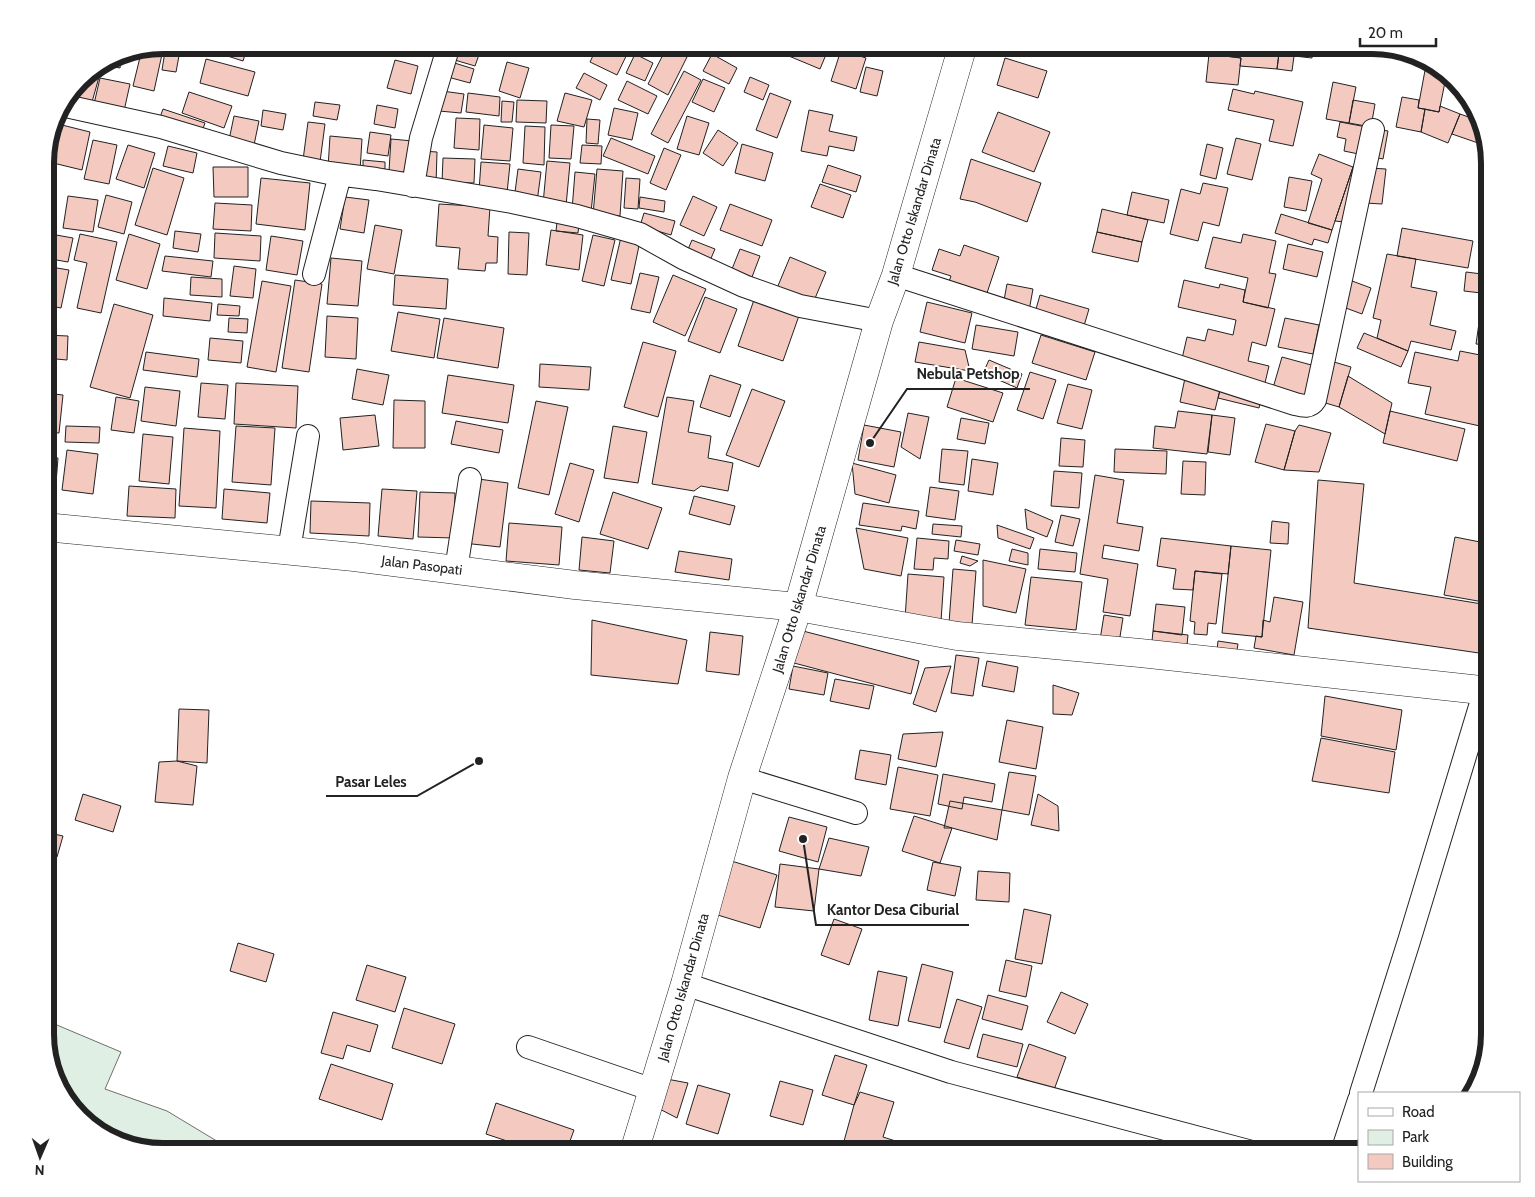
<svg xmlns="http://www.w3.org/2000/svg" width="1535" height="1197" font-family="Cabin,sans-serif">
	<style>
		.green { fill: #e0efe3; stroke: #6f6f6f }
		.building { fill: #f3c9c0; stroke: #222 }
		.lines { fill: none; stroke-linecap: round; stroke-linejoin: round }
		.street-casing { stroke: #222; stroke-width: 24 }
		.secondary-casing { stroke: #222; stroke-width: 29 }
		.primary-casing { stroke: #222; stroke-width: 29 }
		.street { stroke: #fff; stroke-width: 22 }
		.secondary { stroke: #fff; stroke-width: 28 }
		.primary { stroke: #fff; stroke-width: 28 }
		.labels { text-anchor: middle; stroke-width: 4; stroke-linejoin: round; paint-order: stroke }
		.street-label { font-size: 14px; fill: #222; stroke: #fff }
		.rim { fill: none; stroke: #222; stroke-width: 6 }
		.leader { fill: none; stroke: #222; stroke-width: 2 }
		.callout-dot { fill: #222; stroke: #fff; stroke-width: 2 }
		.callout-label { font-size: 15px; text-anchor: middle; font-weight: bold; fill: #222; stroke: #fff; stroke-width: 4; stroke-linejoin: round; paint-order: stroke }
	</style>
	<rect width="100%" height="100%" fill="#fff"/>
	<path class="green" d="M45,1020L121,1052L105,1089L167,1111L235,1152H162L91,1127L57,1087L45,1042Z"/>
	<path class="building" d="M164,45L154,91L133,86L142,49Z
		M166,45H181L176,72L162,70Z
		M217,45H248L243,61L215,52Z
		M452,45H469L481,49L475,66L448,58Z
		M598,45H623L630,48L617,75L590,62Z
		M788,45H830L820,69L784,54Z
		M1226,45H1280L1277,69L1240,66L1241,58L1225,56Z
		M1280,45H1313L1312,58L1294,56L1292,71L1277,69Z
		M667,47L687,57L668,95L648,84Z
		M841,50L866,58L856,89L831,81Z
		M122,53L120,68L103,65L104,63Z
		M635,54L653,63L645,81L626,73Z
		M712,54L737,68L729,84L703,71Z
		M1209,54L1241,58L1238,85L1206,82Z
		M1005,58L1047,71L1038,98L997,85Z
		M206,59L255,72L248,96L200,83Z
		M395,60L418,66L411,94L387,88Z
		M448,61L474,69L470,83L444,76Z
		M507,62L529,68L520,98L499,91Z
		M1426,65L1444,70L1447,72L1439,112L1418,108Z
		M866,67L883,71L877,96L860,92Z
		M684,71L701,80L668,143L651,134Z
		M87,73L99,77L92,102L69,96Z
		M584,73L607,85L600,100L576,88Z
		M750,77L769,85L763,100L744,92Z
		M100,78L130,84L124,111L94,104Z
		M703,79L725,88L714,112L692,102Z
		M627,81L657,96L648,114L618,100Z
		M1333,82L1356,87L1349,123L1326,119Z
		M1233,89L1254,94L1255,91L1303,102L1293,146L1269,141L1274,120L1228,110Z
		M442,91L464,94L461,113L439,111Z
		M189,92L232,106L224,128L182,113Z
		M468,93L500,97L499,116L466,112Z
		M565,93L592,100L584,127L557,121Z
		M770,93L791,101L777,138L756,130Z
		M1402,97L1419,100L1418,108L1425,109L1421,132L1396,127Z
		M517,100L547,101L546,123L516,122Z
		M1353,100L1375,104L1371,127L1349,123Z
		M502,101L514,102L512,122H501Z
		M315,102L340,105L337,120L313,116Z
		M377,105L398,109L395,128L374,124Z
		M1440,106L1460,114L1448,143L1421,132L1425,109L1439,112Z
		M614,108L638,113L632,140L608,135Z
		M163,109L205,123L201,134L159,120Z
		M263,110L286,114L283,130L261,126Z
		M809,110L833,115L829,131L857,137L854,151L829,146L827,156L801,151Z
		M998,112L1050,132L1034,172L982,152Z
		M1460,114L1480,121L1484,136L1481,144L1452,134Z
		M234,116L259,121L254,145L229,140Z
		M687,116L709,123L699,155L677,149Z
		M456,118L480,119L479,150L454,148Z
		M587,119L600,120L598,144L586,143Z
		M308,122L325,124L320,162L303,160Z
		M1340,122L1388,131L1383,159L1344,151L1346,139L1337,137Z
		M58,124L90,132L82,170L49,162Z
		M484,125L513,128L510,161L481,159Z
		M551,125L574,126L571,159L549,158Z
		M525,126L545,127L544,165L523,163Z
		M718,130L738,143L723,166L703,153Z
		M370,132L391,135L388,156L367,153Z
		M330,136L362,139L360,171L328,168Z
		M611,138L655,156L648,174L603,156Z
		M1236,138L1261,144L1252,180L1227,174Z
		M391,139L413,141L410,173L389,171Z
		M93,140L117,145L109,184L84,179Z
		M742,144L773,153L765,181L735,173Z
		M1207,144L1223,148L1216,179L1200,175Z
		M128,145L155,153L144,188L116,179Z
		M582,145L602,146L601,164L580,163Z
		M168,146L197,153L193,173L163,166Z
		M664,148L681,155L666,190L650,183Z
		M422,151L437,152L436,185L420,184Z
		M1319,154L1353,167L1332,230L1308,223L1322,179L1311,174Z
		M443,158L475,159L474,183L442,182Z
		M971,159L1041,183L1027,222L975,202L960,199Z
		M363,160L385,162V175L363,174Z
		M547,161L570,163L566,206L543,204Z
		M481,162L510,164L507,193L479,191Z
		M828,165L861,176L856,192L822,182Z
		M213,167H248V197H214Z
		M1353,167L1386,169L1382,204L1365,203L1364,224L1335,221Z
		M153,168L184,178L167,235L135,225Z
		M518,169L541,172L537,202L514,200Z
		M597,169L623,171L620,216L593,215Z
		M575,172L595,174L591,212L572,210Z
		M1489,173L1490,174V204H1485Z
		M1289,177L1312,181L1306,211L1284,207Z
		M261,178L310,183L305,230L256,224Z
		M626,178L640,179L638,209L624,208Z
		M1203,183L1228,188L1219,226L1203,222L1198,241L1170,234L1181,189L1200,194Z
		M820,184L851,195L843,218L811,207Z
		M1132,192L1169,200L1164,223L1127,215Z
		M106,195L132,202L124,234L98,227Z
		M68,196L98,200L93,232L63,228Z
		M693,196L717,207L704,236L680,225Z
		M345,197L369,200L364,233L340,229Z
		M640,197L665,201L664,212L639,208Z
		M215,203L252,205L251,231L213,229Z
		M439,204L490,207L488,236L498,237L497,263H486L485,271L458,269L460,248L436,246Z
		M730,204L772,220L762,246L720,230Z
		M1102,209L1148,220L1142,242L1097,232Z
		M644,213L675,221L671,235L640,226Z
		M1281,214L1332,230L1328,243L1314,239L1312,245L1275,233Z
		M557,222L579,224L578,233L556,231Z
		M375,225L402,230L394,274L367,269Z
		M1402,228L1473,241L1468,268L1397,256Z
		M551,230L583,235L579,270L546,265Z
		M175,231L201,234L198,252L173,248Z
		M509,232L529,233L527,275L508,274Z
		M1097,232L1142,242L1138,262L1092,252Z
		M45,233L73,238L68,262L45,258Z
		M215,233L261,236L260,261L214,258Z
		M80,234L117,242L101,313L77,308L87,263L74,260Z
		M129,234L160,244L147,289L116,280Z
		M1243,234L1276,241L1269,273L1276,274L1268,308L1243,302L1248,278L1205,268L1213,237L1241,243Z
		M593,235L615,240L604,286L582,281Z
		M271,236L303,241L297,275L266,270Z
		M621,237L640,241L631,284L611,280Z
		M692,240L715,249L709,263L686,254Z
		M1288,244L1323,252L1317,277L1283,269Z
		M964,245L999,257L982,308L944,295L951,276L932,270L939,249L960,256Z
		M740,249L760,256L752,277L732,269Z
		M1387,254L1416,259L1411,287L1437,292L1430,325L1456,331L1451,350L1411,341L1408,351L1377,338L1381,320L1373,318Z
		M165,256L213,261L211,277L162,271Z
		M790,257L826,272L811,308L775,293Z
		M331,258L362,261L358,306L327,304Z
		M45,266L69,270L61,308L45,305Z
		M234,266L256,269L253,298L230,296Z
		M1466,272L1490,275V294L1464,291Z
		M640,273L659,277L650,313L631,309Z
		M395,275L448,279L446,309L393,305Z
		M673,275L706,289L685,336L653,322Z
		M191,277L222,279V297L190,295Z
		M1344,278L1371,288L1362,314L1335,304Z
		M295,280L322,284L309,372L282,368Z
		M1184,280L1219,288L1220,284L1245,290L1243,302L1275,309L1266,346L1252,342L1248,361L1269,366L1259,408L1218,398L1221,386L1178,376L1187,337L1205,341L1208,329L1233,335L1236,320L1178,307Z
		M262,281L291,286L276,372L247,367Z
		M1007,284L1033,289L1028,316L1002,311Z
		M756,294L801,310L783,361L738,346Z
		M1040,295L1089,309L1081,336L1032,323Z
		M705,297L737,309L720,353L688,341Z
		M164,298L212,303L210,321L163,316Z
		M927,302L972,313L965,343L920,332Z
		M114,304L153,315L130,398L90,387Z
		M218,304L240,306L239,316L217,315Z
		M398,312L440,319L434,358L391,351Z
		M327,316L358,318L356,359L325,357Z
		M229,318L248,319L247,333L228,332Z
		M444,318L504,328L498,368L437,358Z
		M1285,318L1319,325L1313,354L1278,347Z
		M1479,323L1490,324V345L1476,344Z
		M976,325L1018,332L1014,356L972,349Z
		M1364,333L1408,351L1401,367L1357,348Z
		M45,335L68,336L67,360L45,358Z
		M1041,335L1095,352L1086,380L1032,363Z
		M210,338L243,341L241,363L208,360Z
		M643,342L676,351L658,417L624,407Z
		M919,342L965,350L970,371L915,362Z
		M1487,348L1490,349V389L1488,388L1480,426L1425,414L1431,387L1408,383L1415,352L1458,361L1460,351L1485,356Z
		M146,352L199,359L197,377L143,370Z
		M1282,357L1315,366L1305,397L1273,388Z
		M1317,357L1351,367L1339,407L1305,397Z
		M989,360L1022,374L1017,388L983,373Z
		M540,364L591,367L589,390L539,387Z
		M357,369L389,375L383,405L352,399Z
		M1030,372L1056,380L1043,419L1017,410Z
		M448,375L514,385L508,423L442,413Z
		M710,375L741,385L730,417L700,407Z
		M1348,376L1392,403L1385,434L1339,407Z
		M956,378L1003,393L993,422L947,407Z
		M1185,378L1221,386L1215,410L1180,402Z
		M201,383L228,385L225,419L198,417Z
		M236,383L298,386L296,428L234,424Z
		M1068,384L1092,390L1082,429L1057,423Z
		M145,387L180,391L176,426L141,421Z
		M752,389L785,401L759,467L726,455Z
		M45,393L63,395L59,433L45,432Z
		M116,397L139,401L134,433L111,430Z
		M667,397L694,401L688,432L711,436L708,458L733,463L728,491L701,486L694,491L652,484Z
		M394,400L425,401V448H393Z
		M536,401L568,407L549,495L518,488Z
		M1178,411L1212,415L1207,454L1153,448L1155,426L1175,428Z
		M1390,411L1465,429L1457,461L1383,443Z
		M908,413L929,417L920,459L901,447Z
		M375,415L379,446L343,450L340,418Z
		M1212,415L1235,418L1230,455L1208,452Z
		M961,418L989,423L985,444L957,439Z
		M456,421L503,430L499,453L451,444Z
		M1266,424L1295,431L1284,470L1255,462Z
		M864,425L901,432L894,467L858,460Z
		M1299,425L1331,433L1319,472L1284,470L1295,431Z
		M66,426L100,427L99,443L65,442Z
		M236,426L275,428L271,485L232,482Z
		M613,426L647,432L638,483L604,478Z
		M184,428L220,431L216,508L179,506Z
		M143,434L173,437L169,484L139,481Z
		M1061,438L1085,440L1083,467L1059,466Z
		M942,449L968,451L964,485L939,482Z
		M1115,449L1167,451L1166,474L1114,472Z
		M67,450L98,454L93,494L62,490Z
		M45,457L58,458L56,483H45Z
		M972,459L998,463L993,495L968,491Z
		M1183,461L1206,462L1205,495L1181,494Z
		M570,463L594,470L579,522L555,514Z
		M852,463L896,475L889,503L855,494Z
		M1054,471L1082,473L1079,508L1051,506Z
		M1095,475L1124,480L1117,523L1143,527L1139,551L1104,545L1102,558L1138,564L1130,616L1103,612L1108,579L1080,574Z
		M471,478L508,483L500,547L463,543Z
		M1318,480L1364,484L1354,583L1488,605L1479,653L1308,628Z
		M129,486L176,489L175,518L127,516Z
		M930,487L959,491L955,520L926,516Z
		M224,489L270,493L267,523L222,519Z
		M382,489L417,491L413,539L378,536Z
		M420,492L455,493L454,538L418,537Z
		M613,492L662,508L648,549L600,534Z
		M694,496L735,506L730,525L689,514Z
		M311,501L370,503L369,536L310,533Z
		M863,503L919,511L916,529L902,526L901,531L859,525Z
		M1025,509L1053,521L1047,537L1027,529Z
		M1061,515L1080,519L1073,546L1055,542Z
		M1272,521L1289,523L1288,544L1270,543Z
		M509,523L562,527L559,565L506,561Z
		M933,524L962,526L961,537L932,534Z
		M997,525L1034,538L1030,549L998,538Z
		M856,528L908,538L901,576L864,569Z
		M582,537L614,541L610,573L579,570Z
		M1455,537L1490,544L1489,603L1444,595Z
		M917,538L949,541L948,559L934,558L933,570L914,569Z
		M1161,538L1231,546L1228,574L1195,571L1193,590L1173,589L1176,569L1157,566Z
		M956,540L980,544L978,555L954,551Z
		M1231,546L1271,550L1262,637L1222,633Z
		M1012,549L1028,553V565L1009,561Z
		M1040,549L1077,553L1075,572L1038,569Z
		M679,551L732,559L729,580L675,572Z
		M962,556L978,561L970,566L960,563Z
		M983,560L1026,569L1016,613L983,606Z
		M953,569L976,571L972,625L949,623Z
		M1195,571L1222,574L1216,624L1208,623L1207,635L1194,634L1195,622L1190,621Z
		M908,574L944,577L941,621L905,619Z
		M1031,577L1082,582L1076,630L1025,625Z
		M1274,597L1303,602L1294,655L1254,648L1256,636L1262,637L1263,620L1270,622Z
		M1156,604L1185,607L1182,635L1153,631Z
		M1104,615L1123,618L1118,649L1099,646Z
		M592,620L687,640L678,684L591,675Z
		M1488,621H1490V645H1486Z
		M803,631L919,661L911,694L794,663Z
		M1153,631L1188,635L1186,655L1151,651Z
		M710,632L743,636L739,675L706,671Z
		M1218,641L1238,644L1235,662L1216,659Z
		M1484,653L1490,654V677L1482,676Z
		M956,655L979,658L973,696L951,693Z
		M987,661L1018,667L1014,692L982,686Z
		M793,666L828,673L824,695L789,689Z
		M951,666L936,712L913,704L925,668Z
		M835,679L874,686L869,709L830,701Z
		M1053,685L1079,693L1072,715L1053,714Z
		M1325,696L1402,710L1396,750L1321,736Z
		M179,709L209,710L207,763L177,761Z
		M1007,720L1043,727L1036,769L999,762Z
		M943,732L936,767L898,759L903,734Z
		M1321,738L1395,752L1389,793L1312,781Z
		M860,750L891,755L886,785L855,779Z
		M177,761L197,766L193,805L155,802L159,762Z
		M898,767L938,775L930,816L890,809Z
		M1009,772L1036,776L1029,815L1002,810Z
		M943,774L995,784L992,802L964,797L962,809L938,804Z
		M83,794L121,806L113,832L75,820Z
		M1038,794L1058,806L1059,831L1031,825Z
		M950,801L1002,810L997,840L952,828H944Z
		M914,816L952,828L940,863L902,851Z
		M789,817L827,827L818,862L779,851Z
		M45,832L63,836L57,857L45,854Z
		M829,838L869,847L861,876L819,869Z
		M725,859L777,875L760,928L708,912Z
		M933,862L961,867L955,896L927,890Z
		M780,864L819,869L814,911L775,907Z
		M978,871L1010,873L1009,902L976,900Z
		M1024,909L1051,915L1042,964L1015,959Z
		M834,919L862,929L849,965L821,955Z
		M238,943L274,954L266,982L230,971Z
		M1006,960L1032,966L1026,997L999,991Z
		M922,964L953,972L940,1028L908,1021Z
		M367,965L406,977L395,1012L356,1000Z
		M878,971L907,977L898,1026L869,1020Z
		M1061,992L1088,1004L1075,1034L1047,1022Z
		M988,995L1028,1006L1022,1030L982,1019Z
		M957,999L982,1007L969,1049L944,1042Z
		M404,1008L455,1024L442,1064L392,1048Z
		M333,1012L378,1025L370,1052L347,1045L343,1059L321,1053Z
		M983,1034L1023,1044L1017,1067L977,1057Z
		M1029,1044L1066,1057L1054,1090L1017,1077Z
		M835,1055L867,1065L854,1105L822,1095Z
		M331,1064L393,1084L382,1120L319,1099Z
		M656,1077L688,1083L677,1118L650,1104Z
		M780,1081L813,1090L803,1125L770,1116Z
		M698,1085L730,1094L718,1134L686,1124Z
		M860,1092L894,1102L883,1137L905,1144L902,1152H841L854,1105Z
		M496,1103L574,1130L566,1152H540L486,1134Z"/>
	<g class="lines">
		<g class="street-casing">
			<path id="street" d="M61,105L161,127L281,163L329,173L376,179L512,202L577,216L640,234L683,258L744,286L800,306L879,321
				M413,186L421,138L449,45
				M314,274L340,175
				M896,275L1295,404C1303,406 1310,408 1315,400L1373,130
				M289,550L308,436
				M456,570L470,479
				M742,778L856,813
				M685,984L951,1072L1252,1152
				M528,1047L653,1090
				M1361,1093L1409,941L1485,690
				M1342,1152L1359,1100"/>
		</g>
		<g class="secondary-casing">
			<path id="secondary" d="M798,607L957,636L1140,653L1490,691"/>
		</g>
		<g class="primary-casing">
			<path id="primary" d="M45,527L354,557L575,585L798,607
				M634,1152L685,984L742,778L798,607L879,321L896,275L963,45"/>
		</g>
		<use href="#street" class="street"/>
		<use href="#secondary" class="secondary"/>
		<use href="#primary" class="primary"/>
	</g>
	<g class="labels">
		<g class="street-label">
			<text transform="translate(914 211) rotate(-73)" y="5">Jalan Otto Iskandar Dinata</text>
			<text transform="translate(422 565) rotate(7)" y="5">Jalan Pasopati</text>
			<text transform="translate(799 599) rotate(-73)" y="5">Jalan Otto Iskandar Dinata</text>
			<text transform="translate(683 987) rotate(-74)" y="5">Jalan Otto Iskandar Dinata</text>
		</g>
	</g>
	<path d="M0 0H1535V1197H0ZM163 54H1372A109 109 0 0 1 1481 163V1034A109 109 0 0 1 1372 1143H163A109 109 0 0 1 54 1034V163A109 109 0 0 1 163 54Z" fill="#fff" fill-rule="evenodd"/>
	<path class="rim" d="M163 54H1372A109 109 0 0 1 1481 163V1034A109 109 0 0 1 1372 1143H163A109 109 0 0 1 54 1034V163A109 109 0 0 1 163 54Z"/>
	<path class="leader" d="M870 443L907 389H1030M479 761L417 796H326M803 839L816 925H969"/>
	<g class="callout-dot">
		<circle cx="870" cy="443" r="5"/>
		<circle cx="479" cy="761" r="5"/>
		<circle cx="803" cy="839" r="5"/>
	</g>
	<g class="callout-label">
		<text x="968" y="379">Nebula Petshop</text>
		<text x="371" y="787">Pasar Leles</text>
		<text x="893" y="915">Kantor Desa Ciburial</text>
	</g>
	<rect x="1358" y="1092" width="162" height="90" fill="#ffffff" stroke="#a7a7a7"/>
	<rect x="1368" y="1108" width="25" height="8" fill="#ffffff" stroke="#a7a7a7"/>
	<text x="1402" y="1117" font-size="15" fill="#222222">Road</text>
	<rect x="1368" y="1130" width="25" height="15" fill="#e0efe3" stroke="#a7a7a7"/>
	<text x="1402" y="1142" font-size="15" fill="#222222">Park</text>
	<rect x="1368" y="1154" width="25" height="15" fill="#f3c9c0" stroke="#a7a7a7"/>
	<text x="1402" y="1167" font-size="15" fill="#222222">Building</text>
	<g transform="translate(40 1157) rotate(182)" stroke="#ffffff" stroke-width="4" paint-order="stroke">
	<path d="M0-4L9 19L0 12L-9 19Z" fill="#222222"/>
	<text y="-8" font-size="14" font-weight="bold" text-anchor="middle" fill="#222222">N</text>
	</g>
	<path d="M1360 38v8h76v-8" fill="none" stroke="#222222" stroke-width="2.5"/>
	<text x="1368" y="38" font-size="15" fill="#222222" stroke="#ffffff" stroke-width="4" paint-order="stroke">20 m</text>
</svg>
